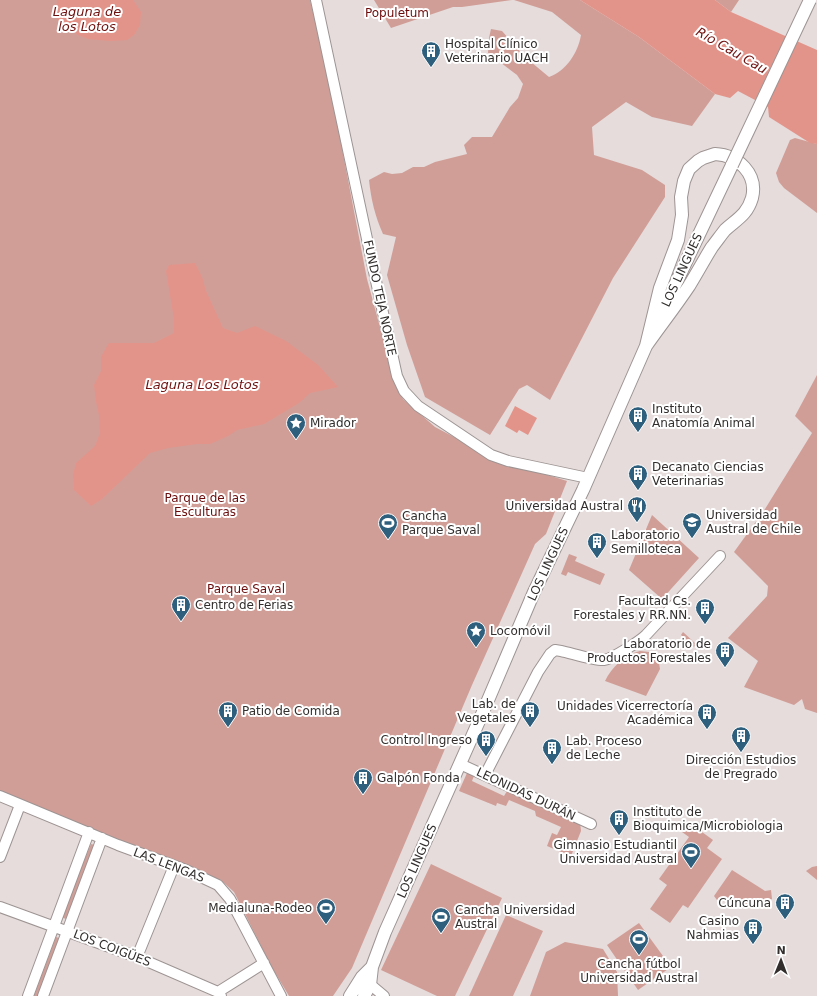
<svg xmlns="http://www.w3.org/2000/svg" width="817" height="996" font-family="'DejaVu Sans',sans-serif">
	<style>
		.green { fill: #d19e97 }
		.water { fill: #e3948a; fill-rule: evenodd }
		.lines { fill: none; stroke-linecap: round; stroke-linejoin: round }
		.minor-casing { stroke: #9d9493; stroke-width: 12 }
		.major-casing { stroke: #9d9493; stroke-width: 14 }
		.minor { stroke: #fff; stroke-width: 10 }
		.major { stroke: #fff; stroke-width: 12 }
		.major-bridge-casing { stroke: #9d9493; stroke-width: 14; stroke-linecap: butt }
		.major-bridge { stroke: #fff; stroke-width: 12 }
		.labels { text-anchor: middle; stroke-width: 4; stroke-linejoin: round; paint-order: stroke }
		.park-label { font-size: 12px; fill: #6b0c0c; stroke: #fff }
		.poi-label { font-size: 12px; fill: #312e2d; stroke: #fff; text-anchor: start }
		.street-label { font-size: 12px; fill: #312e2d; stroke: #fff }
		.water-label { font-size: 13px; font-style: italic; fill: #6f110f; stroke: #fff }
	</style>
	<rect width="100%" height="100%" fill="#e5dcdb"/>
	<path class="green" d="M0,0H310L327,70L367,279L391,368L403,399L435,427L494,458L567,481L546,534L535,544L472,685L352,968L333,996H289L271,966L234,892L221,880L109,837L0,791Z
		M374,0H512L462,7H453L391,28Z
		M514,0H580L639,37L715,94L692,126L652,117L626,102L592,127L594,155L642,170L665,185V197L613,278L550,400L527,385L519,389L490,435L425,397L407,345L387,275L396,237L383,234C375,216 371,199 369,180L384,172L392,174L402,173L413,167H424L435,162L467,154L464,145L472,137H492L510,107L518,98L523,84L517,75L488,53L489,38L491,29L502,31L525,57L549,77C566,71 578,53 581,35L552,12Z
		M715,0H739L731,12Z
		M795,138L817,144V213L784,188L779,182L776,173L790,140Z
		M817,375V713L805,709L802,699L794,705L744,687L758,661L728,638L767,596L768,586L734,552L765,509L812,433L795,416Z
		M652,515L699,558L662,599L629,570Z
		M569,554L577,557L575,561L605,574L600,585L568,572L566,576L561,574Z
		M683,632L696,644L694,647L681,635Z
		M640,651L649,652L659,663L660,669L646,696L605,681C612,667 624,655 640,651Z
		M467,773L474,776L472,781L504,796L507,791L580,821L581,831L571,856L547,846L552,833L557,835L561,827L536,816L535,811L509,800L506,806L497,803L496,806L459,791Z
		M703,819L708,823L702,832L713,840L707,848L722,859L688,908L683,905L670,923L650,909L667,885L659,879L689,837L682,832L690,822L697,827Z
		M91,844L95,845L66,919L61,917Z
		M431,864L502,898L455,996H437L381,970Z
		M817,866V880L806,871L812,867Z
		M732,870L765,891L771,890L772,899L752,907L717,900L714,896Z
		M506,915L543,931L513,996H469Z
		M639,923L671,967L638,990L607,945Z
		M56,937L59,938L38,996H34Z
		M565,942L603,949L617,972L618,996H530L546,952Z"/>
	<path class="water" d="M57,0H133L141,12L140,25L134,35L127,40L110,41L88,39L78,35L57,20L56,12ZM109,6L114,7L116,10V13L111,17L108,16L105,12L106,8Z
		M580,0H715L731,12L817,50V144L810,143L769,117L768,107L738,91L730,98L715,94L639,37Z
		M195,263L202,277L206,291L223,328L237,333L255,326L286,341L318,365L338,387L310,393L299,403L264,424L237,430L228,436L210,444H197L168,448L150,453L102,499L91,506L74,490L73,475L76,463L95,446L100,433L99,415L96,402L94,385L101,371V357L109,343H154L174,333V319L166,271L169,265Z
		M515,406L537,418L528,435L519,430L517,433L505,426Z"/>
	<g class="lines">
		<g class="minor-casing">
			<path id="minor" d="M316,0L376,281L397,376L404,391L418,406L491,455L508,461L588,478
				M460,764L591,824
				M485,775L538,672L550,654L555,650L561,651C571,653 595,661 604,660C612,659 640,641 646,635L720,556
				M0,796L118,845L186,870L218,885L230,899L281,996
				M0,857L20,805
				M0,907L137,957L218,992L221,996
				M137,957L174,866
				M365,980L384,996
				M218,992L264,963
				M28,996L89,832
				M43,996L102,838"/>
		</g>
		<g class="major-casing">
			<path id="major" d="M715,154C738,155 758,174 752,198C747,215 737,219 725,230C721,235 716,242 712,247C704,260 697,273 689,286C675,307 660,326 646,346L660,288L678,240L682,215L681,197L684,181L689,169L698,161L703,158Z
				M350,996L362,977L372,967
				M364,996L370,985L372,967L385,932L483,712L534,592L583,490L646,346L732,165"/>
		</g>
		<use href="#minor" class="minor"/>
		<use href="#major" class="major"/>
		<g class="major-bridge-casing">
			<path id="major-bridge" d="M732,165L810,0"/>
		</g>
		<use href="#major-bridge" class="major-bridge"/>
	</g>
	<defs>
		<g id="building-pin" transform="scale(1)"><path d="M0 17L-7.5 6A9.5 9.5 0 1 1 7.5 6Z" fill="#2e5f7d" stroke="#fff"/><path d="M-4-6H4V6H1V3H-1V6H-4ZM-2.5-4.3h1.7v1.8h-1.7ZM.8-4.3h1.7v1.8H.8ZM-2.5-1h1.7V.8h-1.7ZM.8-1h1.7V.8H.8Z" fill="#fff"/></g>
		<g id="sight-pin" transform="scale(1)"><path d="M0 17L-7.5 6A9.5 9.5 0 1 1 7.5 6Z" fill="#2e5f7d" stroke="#fff"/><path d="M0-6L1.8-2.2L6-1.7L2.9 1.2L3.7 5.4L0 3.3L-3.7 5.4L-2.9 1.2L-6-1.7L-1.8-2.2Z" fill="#fff"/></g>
		<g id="restaurant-pin" transform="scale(1)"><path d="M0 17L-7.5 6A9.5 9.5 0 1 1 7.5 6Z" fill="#2e5f7d" stroke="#fff"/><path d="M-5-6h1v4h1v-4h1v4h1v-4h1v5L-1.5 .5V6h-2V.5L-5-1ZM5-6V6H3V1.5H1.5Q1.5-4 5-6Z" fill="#fff"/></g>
		<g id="university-pin" transform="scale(1)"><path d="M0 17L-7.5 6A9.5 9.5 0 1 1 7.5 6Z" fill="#2e5f7d" stroke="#fff"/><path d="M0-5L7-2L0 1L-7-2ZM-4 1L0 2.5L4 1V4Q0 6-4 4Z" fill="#fff"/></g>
		<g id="stadium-pin" transform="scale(1)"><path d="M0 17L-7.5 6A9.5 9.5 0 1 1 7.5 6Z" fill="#2e5f7d" stroke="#fff"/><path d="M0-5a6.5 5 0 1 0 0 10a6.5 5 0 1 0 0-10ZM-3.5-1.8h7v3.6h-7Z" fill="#fff"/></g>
	</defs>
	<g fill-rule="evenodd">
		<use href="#building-pin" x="431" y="51"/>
		<use href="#building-pin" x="638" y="416"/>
		<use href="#sight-pin" x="296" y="423"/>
		<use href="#building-pin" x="638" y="474"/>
		<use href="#restaurant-pin" x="637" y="506"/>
		<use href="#university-pin" x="692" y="522"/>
		<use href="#stadium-pin" x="388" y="523"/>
		<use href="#building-pin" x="597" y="542"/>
		<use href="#building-pin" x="181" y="605"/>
		<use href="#building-pin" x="705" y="608"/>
		<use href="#sight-pin" x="476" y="631"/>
		<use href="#building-pin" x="725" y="651"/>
		<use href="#building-pin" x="228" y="711"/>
		<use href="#building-pin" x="530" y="711"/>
		<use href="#building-pin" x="707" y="713"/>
		<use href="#building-pin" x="741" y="736"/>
		<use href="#building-pin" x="486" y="740"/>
		<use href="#building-pin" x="552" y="748"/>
		<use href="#building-pin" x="363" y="778"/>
		<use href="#building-pin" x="619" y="819"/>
		<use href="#stadium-pin" x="691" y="852"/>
		<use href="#building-pin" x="785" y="903"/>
		<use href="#stadium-pin" x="326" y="908"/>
		<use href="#stadium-pin" x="441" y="917"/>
		<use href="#building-pin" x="753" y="928"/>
		<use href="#stadium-pin" x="639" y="939"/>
	</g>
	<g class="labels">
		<g class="park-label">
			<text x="397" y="17">Populetum</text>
			<text x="205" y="502">Parque de las<tspan x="205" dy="14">Esculturas</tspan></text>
			<text x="246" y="593">Parque Saval</text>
		</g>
		<g class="poi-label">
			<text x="445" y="48">Hospital Clínico<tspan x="445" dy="14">Veterinario UACH</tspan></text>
			<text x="652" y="413">Instituto<tspan x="652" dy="14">Anatomía Animal</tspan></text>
			<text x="310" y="427">Mirador</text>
			<text x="652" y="471">Decanato Ciencias<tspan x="652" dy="14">Veterinarias</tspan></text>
			<text x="623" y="510" text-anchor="end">Universidad Austral</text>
			<text x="706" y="519">Universidad<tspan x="706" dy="14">Austral de Chile</tspan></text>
			<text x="402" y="520">Cancha<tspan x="402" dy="14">Parque Saval</tspan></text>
			<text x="611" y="539">Laboratorio<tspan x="611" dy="14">Semilloteca</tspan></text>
			<text x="691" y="605" text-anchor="end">Facultad Cs.<tspan x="691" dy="14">Forestales y RR.NN.</tspan></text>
			<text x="195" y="609">Centro de Ferias</text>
			<text x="490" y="635">Locomóvil</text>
			<text x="711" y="648" text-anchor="end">Laboratorio de<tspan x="711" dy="14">Productos Forestales</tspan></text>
			<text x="516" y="708" text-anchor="end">Lab. de<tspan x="516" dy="14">Vegetales</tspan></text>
			<text x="693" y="710" text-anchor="end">Unidades Vicerrectoría<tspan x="693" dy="14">Académica</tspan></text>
			<text x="242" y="715">Patio de Comida</text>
			<text x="472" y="744" text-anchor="end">Control Ingreso</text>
			<text x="566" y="745">Lab. Proceso<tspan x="566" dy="14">de Leche</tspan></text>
			<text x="741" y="764" text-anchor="middle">Dirección Estudios<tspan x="741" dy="14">de Pregrado</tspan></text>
			<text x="377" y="782">Galpón Fonda</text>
			<text x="633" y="816">Instituto de<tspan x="633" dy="14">Bioquimica/Microbiologia</tspan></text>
			<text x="677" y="849" text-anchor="end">Gimnasio Estudiantil<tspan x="677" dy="14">Universidad Austral</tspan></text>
			<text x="771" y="907" text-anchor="end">Cúncuna</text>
			<text x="312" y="912" text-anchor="end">Medialuna-Rodeo</text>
			<text x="455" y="914">Cancha Universidad<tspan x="455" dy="14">Austral</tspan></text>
			<text x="739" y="925" text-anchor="end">Casino<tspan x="739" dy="14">Nahmias</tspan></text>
			<text x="639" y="968" text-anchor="middle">Cancha fútbol<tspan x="639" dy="14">Universidad Austral</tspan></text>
		</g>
		<g class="street-label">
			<text transform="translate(682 270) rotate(-65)" y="4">LOS LINGUES</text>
			<text transform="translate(380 298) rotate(78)" y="4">FUNDO TEJA NORTE</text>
			<text transform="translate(548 564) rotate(-65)" y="4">LOS LINGUES</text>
			<text transform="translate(526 794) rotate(25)" y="4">LEONIDAS DURÁN</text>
			<text transform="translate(417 861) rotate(-66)" y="4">LOS LINGUES</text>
			<text transform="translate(169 865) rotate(21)" y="4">LAS LENGAS</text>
			<text transform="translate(112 948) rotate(21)" y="4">LOS COIGÜES</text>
		</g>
		<g class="water-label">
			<text x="87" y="16">Laguna de<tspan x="87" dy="15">los Lotos</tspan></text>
			<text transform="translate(732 50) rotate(30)" y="5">Río Cau Cau</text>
			<text x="202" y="389">Laguna Los Lotos</text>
		</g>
	</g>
	<g transform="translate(781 960) rotate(1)" stroke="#ffffff" stroke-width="3" paint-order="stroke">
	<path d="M0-3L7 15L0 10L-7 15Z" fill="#312e2d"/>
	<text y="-6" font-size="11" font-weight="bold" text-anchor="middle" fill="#312e2d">N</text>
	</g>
</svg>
